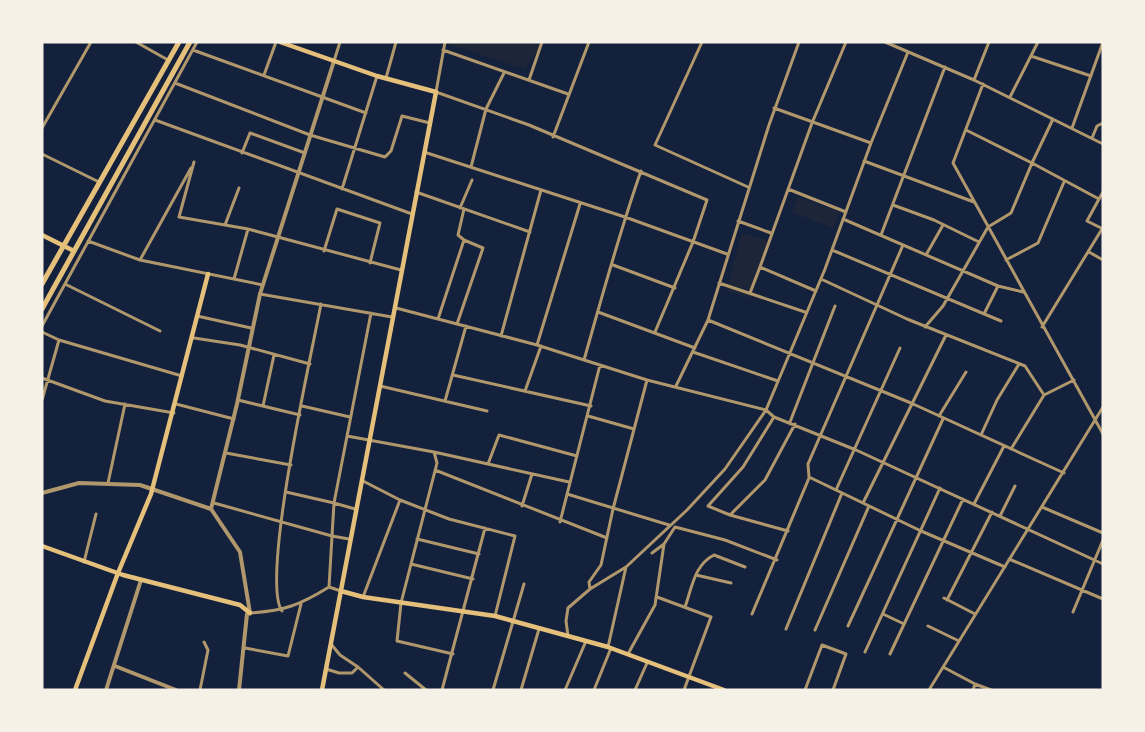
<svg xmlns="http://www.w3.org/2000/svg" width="1145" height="732" font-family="Poppins,sans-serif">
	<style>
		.green { fill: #1d2539 }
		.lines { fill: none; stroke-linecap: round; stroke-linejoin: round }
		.minor { stroke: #b1986c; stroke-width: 3 }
		.tertiary { stroke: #b1986c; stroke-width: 4 }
		.secondary { stroke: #e5c07b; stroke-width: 4.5 }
		.trunk { stroke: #e5c07b; stroke-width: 5 }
	</style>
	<rect width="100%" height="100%" fill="#14213d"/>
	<path class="green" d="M451,42H534L542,45L525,69L451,45Z
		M798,197L840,212L833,228L792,212Z
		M742,233L770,241L752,298L726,291Z"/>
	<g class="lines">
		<path class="minor" d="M136,42L168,60
			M445,42L436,92L529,125L707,200L693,242L655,332
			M702,42L655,145L748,187
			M885,42L974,80L1103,144
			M193,50L366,113
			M443,50L568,94
			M1031,56L1091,76
			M334,61L340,42
			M264,75L276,42
			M386,78L396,42
			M529,80L542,42
			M974,80L989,42
			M175,83L310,135L385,157L391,151L402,116L430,123
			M983,84L953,163L1103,434
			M1010,97L1038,42
			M774,108L871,143
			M155,120L412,214
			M42,128L91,42
			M1072,128L1103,42
			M966,130L1032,163L1053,119
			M553,137L589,42
			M1092,138L1097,126L1103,123
			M424,152L625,217L727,254
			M242,153L250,133L305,153
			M42,154L99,182
			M864,161L974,202
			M194,162L179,217L248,229L401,270
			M471,167L486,109L504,73
			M342,189L377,76
			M788,189L846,212
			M416,192L530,232
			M1099,199L1087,221L1101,228
			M893,205L934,220L979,242
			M460,208L472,180
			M843,219L998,286L1023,292
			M738,221L771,233
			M225,225L239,188
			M881,235L945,67
			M88,241L140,260L191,168
			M903,245L808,464L809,477L921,531L1005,567
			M832,250L1001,321
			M324,251L337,209L380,223L370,263
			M1089,252L1103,260
			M926,255L943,225
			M140,260L263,285
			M1006,260L1038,243L1064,182
			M613,265L675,288
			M234,279L248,229
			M821,279L907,319L1025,366L1044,395L1074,380
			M719,283L805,312
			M65,284L160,331
			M816,291L760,267L812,123L846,42
			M750,293L760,267
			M260,294L392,317
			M396,308L537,345L647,380L766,410L774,417L856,450L1103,564
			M598,312L695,348
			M984,314L998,286
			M197,316L251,328
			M438,319L464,240L458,235L464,209
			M708,320L911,403L1064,473
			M457,324L483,248L464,240
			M42,326L197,42
			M925,327L943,306L988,227L1011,213L1032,163L1099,199L1103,192
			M1042,327L1102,229
			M42,332L59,340L182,376
			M501,336L541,190
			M194,338L240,345L310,364
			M537,345L580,204
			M693,352L778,381
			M584,360C602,297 619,233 641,171
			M453,375L591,406
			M42,378L105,401L174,413
			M380,386L487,411
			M676,386L708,320L769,125L799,42
			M525,391L541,346
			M42,400L59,340
			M238,400L300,415
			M445,401L466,326
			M176,404L234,419
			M263,406L274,355
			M302,406L350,417
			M588,416L634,429
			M939,416L966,372
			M790,422L835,306
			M981,435L997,400L1019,364
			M347,436L434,452L437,463L401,603L397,641L453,654
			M1011,449L1044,395
			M434,452L569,482
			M226,453L291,465
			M488,464L499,435L577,456
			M435,470L607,538
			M363,481L400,500L363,597
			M108,483L125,404
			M836,490L900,348
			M286,492L334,503L371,313
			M567,494L669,525
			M400,500L449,519L515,536L495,616
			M214,503L332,536L329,587
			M863,503L946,335
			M974,504L1004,446
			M522,506L532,474
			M1042,507L1103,533
			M730,515L708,506L743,467L774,417
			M1000,516L1015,486
			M560,522L600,365
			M788,531L730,515L765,480L795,424
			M349,539L332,536L334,503L355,509
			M417,539L479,554
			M652,553L664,544
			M1009,559L1103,599
			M84,562L96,514
			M411,564L473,579
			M696,575L731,583
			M329,587L341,591
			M590,589L589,582L601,565L613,509L647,380
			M657,597L711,617L684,690
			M944,598L975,614
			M947,600L992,512
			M685,607C692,588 694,565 714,555L745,567
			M282,611C260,580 312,352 321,304
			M1073,612L1103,540
			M250,613C284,611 300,605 329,587
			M752,614L809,478
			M883,614L904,624
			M848,626L943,419
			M928,626L959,641
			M786,629L842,493
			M815,630L869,506
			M568,636L566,621L568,608L590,589L626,567L687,510L725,469L766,410L825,269L871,143L908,52
			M331,644L340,655L358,667
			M608,647L626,567
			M245,648L288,656L301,604
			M865,652L940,488
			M628,654L655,605L664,544L675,527L725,540L777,560
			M890,654L963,499
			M943,667L975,684L973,690
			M326,669L339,673H352L358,667L384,690
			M405,673L426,690
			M975,684L991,690
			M200,690L208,650L204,642
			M442,690L485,528
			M493,690L524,584
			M521,690L539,629
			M565,690L586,641
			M594,690L611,648
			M635,690L647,663
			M805,690L822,645L846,654L833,690
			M929,690L1103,407"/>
		<path class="tertiary" d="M42,493L79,483L140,485L211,509L240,552L250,613L247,614L239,690
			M211,509L237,404L260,294L334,61
			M115,666L176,690
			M106,690L141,580"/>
		<path class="secondary" d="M280,42L377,76L436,92L322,690
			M42,235L74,251
			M42,546L123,575L240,605L250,613
			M341,591L363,597L495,616L608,647L724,690
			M75,690L118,573L151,494L208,274"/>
		<path class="trunk" d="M42,284L179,42
			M42,309L190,42"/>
	</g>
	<rect width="1145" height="732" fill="none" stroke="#f6f1e7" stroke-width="87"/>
</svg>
